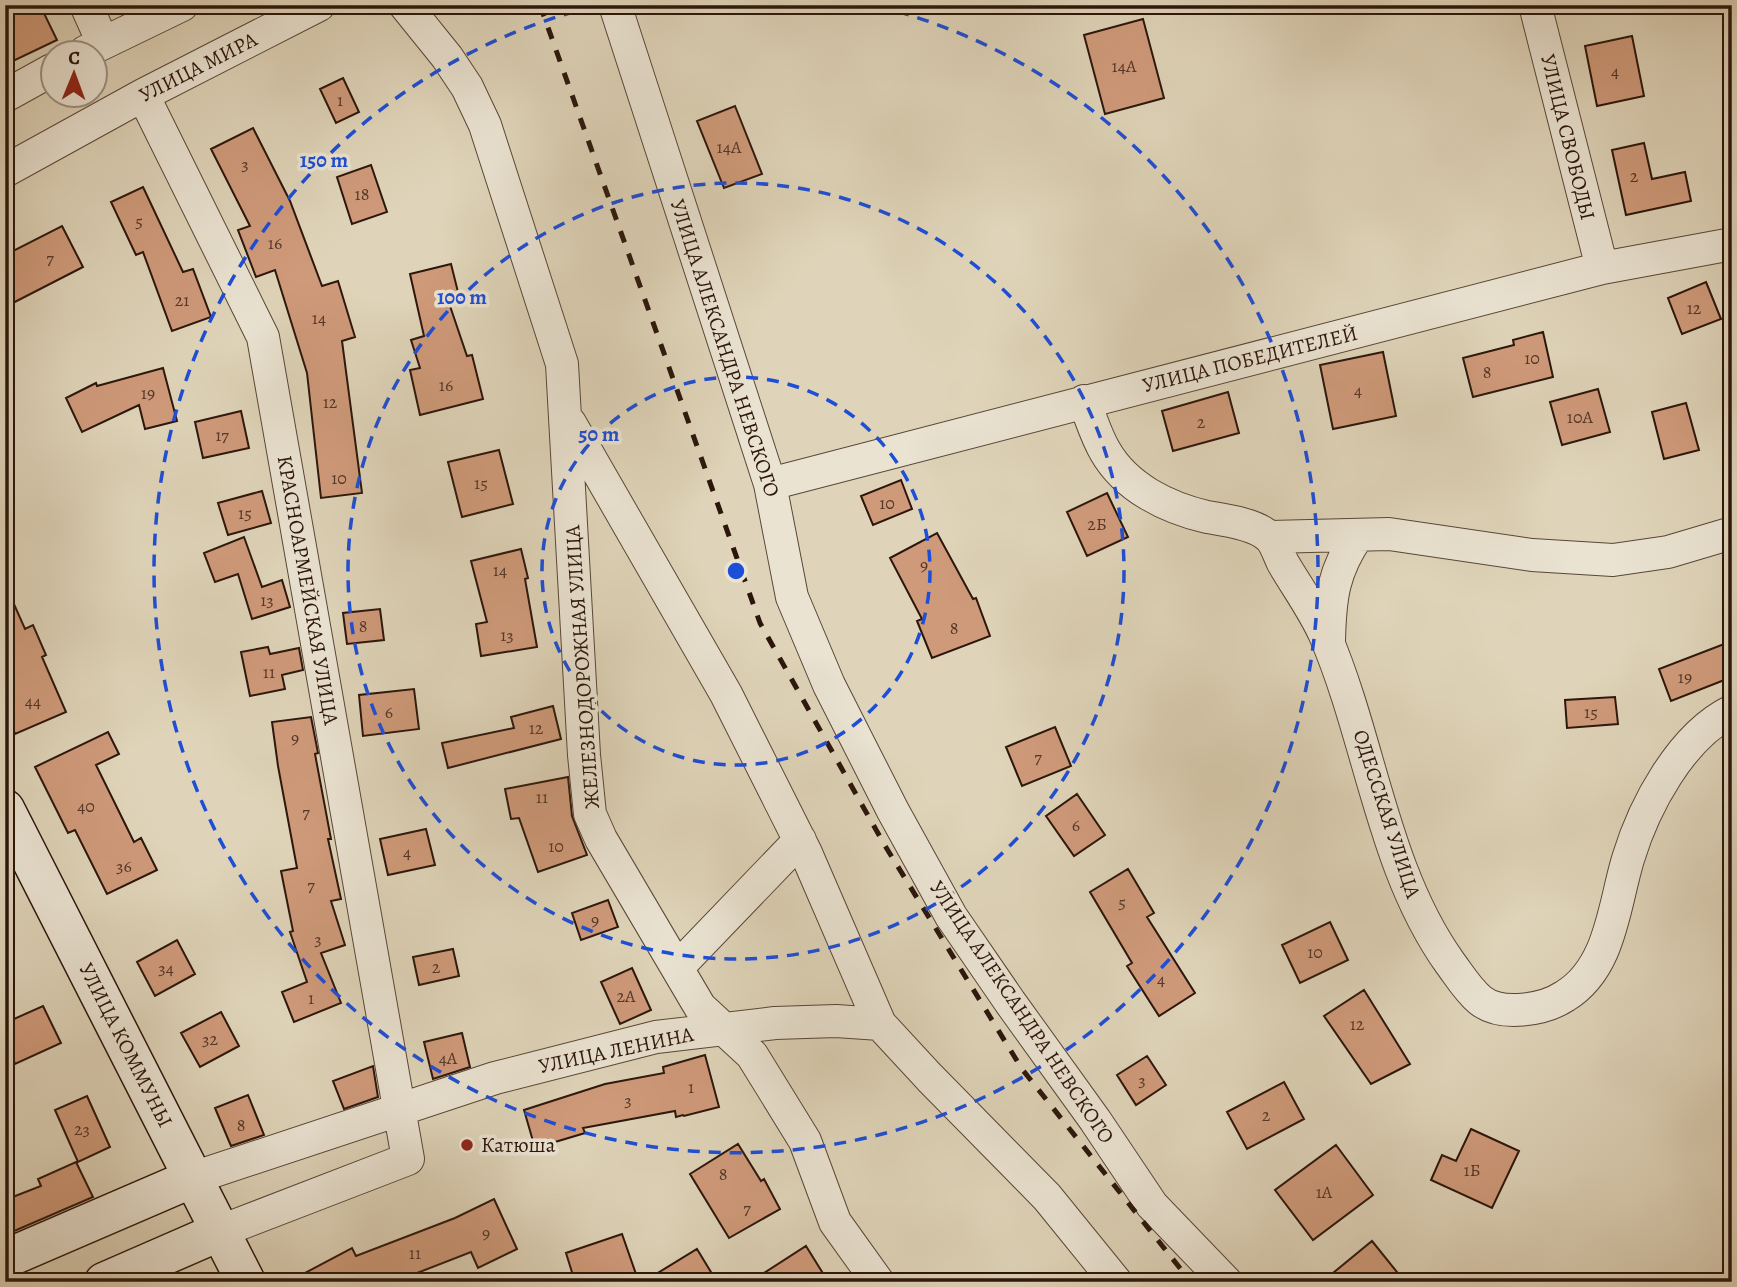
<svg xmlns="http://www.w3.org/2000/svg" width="1737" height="1287" font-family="Alegreya,serif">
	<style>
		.building { fill: #cf9a7a; stroke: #2c160c; stroke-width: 2 }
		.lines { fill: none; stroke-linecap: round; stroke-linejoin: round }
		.street-casing { stroke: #594637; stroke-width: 34 }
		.secondary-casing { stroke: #2c160c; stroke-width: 41 }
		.street { stroke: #eae3d2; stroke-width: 32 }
		.secondary { stroke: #eae3d2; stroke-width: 38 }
		.rail { stroke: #2c160c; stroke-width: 5; stroke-dasharray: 12 12; stroke-linecap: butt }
		.ring { fill: none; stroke: #1d4ed8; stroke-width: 3.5; stroke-dasharray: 12 9 }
		.poi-dot { fill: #8f2418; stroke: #eae3d2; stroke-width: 2.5 }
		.labels { text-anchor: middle; stroke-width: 7; stroke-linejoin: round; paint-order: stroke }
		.number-label { font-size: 18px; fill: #553728 }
		.street-label { font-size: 21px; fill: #2c160c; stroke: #eae3d2 }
		.poi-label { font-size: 21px; fill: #2c160c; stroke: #eae3d2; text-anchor: start }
		.centre { fill: #1d4ed8; stroke: #eae3d2; stroke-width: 3.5 }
		.ring-label { font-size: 21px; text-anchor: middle; font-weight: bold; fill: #1d4ed8; stroke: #eae3d2; stroke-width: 7; stroke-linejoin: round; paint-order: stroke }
	</style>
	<rect width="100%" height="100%" fill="#dfd4b9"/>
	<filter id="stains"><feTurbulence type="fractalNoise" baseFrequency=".00286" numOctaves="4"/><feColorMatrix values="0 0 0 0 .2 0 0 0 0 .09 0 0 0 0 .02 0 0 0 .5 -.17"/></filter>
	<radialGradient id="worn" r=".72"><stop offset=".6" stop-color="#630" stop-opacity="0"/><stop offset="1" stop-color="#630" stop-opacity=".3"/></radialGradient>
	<path class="building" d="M17,5H40L57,40L11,62L5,50V11Z
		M1143,19L1164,98L1105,114L1084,35Z
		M1632,36L1644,96L1597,106L1585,46Z
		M343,78L359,112L336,123L320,89Z
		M735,106L762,174L724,188L697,121Z
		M253,128L290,201L322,286L338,281L355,337L342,341L362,493L321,498L307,373L275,270L256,277L238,230L250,226L211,149Z
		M1644,143L1652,179L1685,172L1691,201L1626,215L1612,150Z
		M371,165L387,212L352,224L337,177Z
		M143,187L183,272L193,269L211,317L172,331L143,252L136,255L111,202Z
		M62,226L83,267L5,307V255Z
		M451,264L460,300L449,303L467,356L472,355L483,399L420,415L410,370L420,368L411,340L424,336L410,274Z
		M1706,282L1721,319L1682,334L1668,298Z
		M1543,332L1553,377L1473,397L1463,358L1514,345L1513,340Z
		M1383,352L1396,416L1333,429L1320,365Z
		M163,368L177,421L145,429L139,405L82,432L66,398L96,383L97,386Z
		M1598,389L1610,432L1562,445L1550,402Z
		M1228,392L1239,433L1173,451L1162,411Z
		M1686,403L1699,450L1664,459L1652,412Z
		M241,411L249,448L203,458L195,422Z
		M499,450L513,504L462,517L448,462Z
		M901,480L912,509L873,525L861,496Z
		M262,491L271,523L228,535L218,503Z
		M1107,493L1128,537L1087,556L1067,512Z
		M937,533L973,599L976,598L990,636L932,658L917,621L922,619L890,558Z
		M244,537L262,587L282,580L290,607L252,619L238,574L215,582L204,553Z
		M521,549L528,578L525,579L537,647L481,656L476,624L487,622L471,561Z
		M5,584L25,629L33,625L46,655L42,657L66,712L15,734L5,712Z
		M380,609L384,640L347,644L343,613Z
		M1732,641V677L1671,701L1659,669Z
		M268,647L270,654L299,648L303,670L282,675L285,689L250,696L241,652Z
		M414,689L419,729L363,736L359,695Z
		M1615,697L1618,724L1567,728L1565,700Z
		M553,706L561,739L448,768L442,743L514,728L511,717Z
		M311,717L318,753L315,754L331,839H328L341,899L331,901L345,945L321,953L341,1003L294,1022L282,992L307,982L290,932L293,931L281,871L297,868L278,766L272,722Z
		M1055,727L1071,766L1022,786L1006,747Z
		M108,732L119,754L96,765L134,842L141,838L157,870L107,894L75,830L68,833L35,767Z
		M568,777L572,816L587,855L538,872L519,818L511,819L505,789Z
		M1077,794L1105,835L1074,856L1046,816Z
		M426,829L435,865L388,875L380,839Z
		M1128,869L1154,913L1147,917L1195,993L1159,1016L1127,966L1132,963L1090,892Z
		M608,900L618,927L581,940L572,913Z
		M1330,922L1348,960L1300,983L1282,945Z
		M177,940L195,974L155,996L137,962Z
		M453,949L459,976L419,985L413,957Z
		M632,968L651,1010L620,1024L601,982Z
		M1364,990L1410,1064L1371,1084L1324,1016Z
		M43,1006L61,1043L15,1064L5,1043V1023Z
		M221,1012L239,1046L200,1067L181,1033Z
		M462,1033L470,1067L433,1079L424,1042Z
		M705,1055L719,1107L684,1116L683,1115L676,1117L675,1111L583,1128L585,1133L535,1148L524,1110L605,1084L664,1073L663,1067Z
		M1147,1056L1166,1085L1136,1105L1117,1075Z
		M373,1066L378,1097L344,1109L333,1081Z
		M1284,1082L1304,1119L1247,1149L1227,1112Z
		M248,1095L264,1135L231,1146L215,1108Z
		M87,1096L110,1147L78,1162L55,1110Z
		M1471,1129L1519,1151L1492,1208L1431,1180L1442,1155L1456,1161Z
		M738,1144L761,1181L764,1179L780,1209L729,1238L690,1174Z
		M1336,1145L1373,1195L1313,1240L1275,1190Z
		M76,1162L93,1197L5,1235V1200L41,1186L38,1179Z
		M494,1199L517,1249L478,1268L471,1252L394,1282H288L352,1248L356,1256L455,1218Z
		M622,1234L636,1274L613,1282H575L566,1253Z
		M1372,1241L1405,1282H1322Z
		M806,1246L824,1275L814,1282H750Z
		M697,1249L717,1282H643Z"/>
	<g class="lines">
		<g class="street-casing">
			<path id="street" d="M86,5L103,43
				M405,5L447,57L467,87L485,125L562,364L584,755L590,814L601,839L700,1007L752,1055L805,1141L835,1222L878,1282
				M615,5L770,484L792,597L829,685L893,811L951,916L1010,1002L1095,1120L1152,1205L1226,1282
				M1535,5L1602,268
				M85,52L182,5
				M143,95L263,337L408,1159L221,1231
				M5,96L52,70
				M5,171L143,95L319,5
				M1084,401C1091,418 1096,436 1105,451C1126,488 1168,508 1207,517C1225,520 1256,524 1269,537C1275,542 1279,555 1283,563C1297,587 1314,610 1325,635C1371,742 1382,868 1450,963C1459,975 1468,990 1480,1000C1501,1017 1544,1010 1565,996C1611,968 1614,905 1628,859C1644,806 1681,736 1732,711
				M570,423L726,694L806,853L880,1024L930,1078L1047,1197L1116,1282
				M770,484L1602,268L1732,244
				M1270,537L1389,534L1532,555L1613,560L1668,552L1732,533
				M1329,641C1330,598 1333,571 1358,535
				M677,968L800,840
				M193,1178L495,1078L656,1037L775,1023L836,1021L880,1024"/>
		</g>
		<g class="secondary-casing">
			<path id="secondary" d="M5,809L246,1282
				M5,1259L193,1178
				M104,1282L221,1231"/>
		</g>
		<use href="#street" class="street"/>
		<use href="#secondary" class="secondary"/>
		<path class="rail" d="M540,5L760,623L884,844L1022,1069L1191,1282"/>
	</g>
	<g class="ring">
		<circle cx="736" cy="571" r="194"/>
		<circle cx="736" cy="571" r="388"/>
		<path d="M877 6A582 582 0 1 1 595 6"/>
	</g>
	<circle class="poi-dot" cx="467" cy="1145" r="7"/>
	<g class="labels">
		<g class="number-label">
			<text x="1124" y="72">14А</text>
			<text x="1615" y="77">4</text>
			<text x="340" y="106">1</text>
			<text x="729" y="153">14А</text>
			<text x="245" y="170">3</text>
			<text x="1634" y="182">2</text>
			<text x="362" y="200">18</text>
			<text x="139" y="227">5</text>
			<text x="275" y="249">16</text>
			<text x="50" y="264">7</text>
			<text x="182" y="306">21</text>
			<text x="1694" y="314">12</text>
			<text x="319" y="324">14</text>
			<text x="1532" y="364">10</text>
			<text x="1487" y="378">8</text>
			<text x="446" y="391">16</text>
			<text x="1358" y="396">4</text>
			<text x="148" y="399">19</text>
			<text x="330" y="408">12</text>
			<text x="1580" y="423">10А</text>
			<text x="1201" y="428">2</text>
			<text x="222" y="441">17</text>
			<text x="339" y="484">10</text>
			<text x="481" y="489">15</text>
			<text x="887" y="509">10</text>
			<text x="245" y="519">15</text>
			<text x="1097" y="530">2Б</text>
			<text x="924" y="571">9</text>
			<text x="500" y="576">14</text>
			<text x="267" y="606">13</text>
			<text x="363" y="632">8</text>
			<text x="954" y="634">8</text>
			<text x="507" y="641">13</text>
			<text x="269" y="678">11</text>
			<text x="1685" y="683">19</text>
			<text x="33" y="707">44</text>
			<text x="389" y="718">6</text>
			<text x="1591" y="718">15</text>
			<text x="536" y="734">12</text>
			<text x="295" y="744">9</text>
			<text x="1038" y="763">7</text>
			<text x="542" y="803">11</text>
			<text x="86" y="812">40</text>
			<text x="306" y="818">7</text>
			<text x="1076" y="831">6</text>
			<text x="556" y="852">10</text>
			<text x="407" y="858">4</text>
			<text x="124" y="872">36</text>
			<text x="311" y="891">7</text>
			<text x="1122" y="908">5</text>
			<text x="595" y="926">9</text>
			<text x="318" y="945">3</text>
			<text x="1315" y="958">10</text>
			<text x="436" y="973">2</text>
			<text x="166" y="974">34</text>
			<text x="1161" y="985">4</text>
			<text x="626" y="1002">2А</text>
			<text x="311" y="1004">1</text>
			<text x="1357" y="1030">12</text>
			<text x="210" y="1045">32</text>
			<text x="448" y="1064">4А</text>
			<text x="1142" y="1086">3</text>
			<text x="691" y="1093">1</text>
			<text x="628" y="1106">3</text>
			<text x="1266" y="1121">2</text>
			<text x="241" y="1131">8</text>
			<text x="82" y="1135">23</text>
			<text x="1472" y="1176">1Б</text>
			<text x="723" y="1180">8</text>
			<text x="1324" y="1198">1А</text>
			<text x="747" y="1214">7</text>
			<text x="486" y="1239">9</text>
			<text x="415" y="1259">11</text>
		</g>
		<g class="street-label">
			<text transform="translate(198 67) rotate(-27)" y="7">УЛИЦА МИРА</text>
			<text transform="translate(1568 137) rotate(76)" y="7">УЛИЦА СВОБОДЫ</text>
			<text transform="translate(725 348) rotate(72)" y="7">УЛИЦА АЛЕКСАНДРА НЕВСКОГО</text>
			<text transform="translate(1250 359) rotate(-14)" y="7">УЛИЦА ПОБЕДИТЕЛЕЙ</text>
			<text transform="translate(308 590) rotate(80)" y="7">КРАСНОАРМЕЙСКАЯ УЛИЦА</text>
			<text transform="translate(582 667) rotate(-94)" y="7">ЖЕЛЕЗНОДОРОЖНАЯ УЛИЦА</text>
			<text transform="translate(1387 814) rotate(72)" y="7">ОДЕССКАЯ УЛИЦА</text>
			<text transform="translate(1022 1012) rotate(56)" y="7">УЛИЦА АЛЕКСАНДРА НЕВСКОГО</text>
			<text transform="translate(126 1045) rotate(63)" y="7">УЛИЦА КОММУНЫ</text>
			<text transform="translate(616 1050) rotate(-12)" y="7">УЛИЦА ЛЕНИНА</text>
		</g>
		<g class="poi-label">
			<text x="481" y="1152">Катюша</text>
		</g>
	</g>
	<circle cx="736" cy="571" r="10" class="centre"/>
	<g class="ring-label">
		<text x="324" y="167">150 m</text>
		<text x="462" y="304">100 m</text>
		<text x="599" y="441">50 m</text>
	</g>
	<rect width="1737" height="1287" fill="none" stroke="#dfd4b9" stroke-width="28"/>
	<rect x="7" y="7" width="1723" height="1273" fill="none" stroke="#2c160c" stroke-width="3.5"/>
	<rect x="14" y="14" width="1709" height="1259" fill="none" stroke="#2c160c" stroke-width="2"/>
	<g transform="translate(74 74) rotate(1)"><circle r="33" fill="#eae3d2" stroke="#9e9183" stroke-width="2"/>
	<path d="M0-5L12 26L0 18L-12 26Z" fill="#8f2418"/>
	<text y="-10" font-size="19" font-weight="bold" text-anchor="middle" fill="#2c160c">С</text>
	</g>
	<rect width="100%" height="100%" filter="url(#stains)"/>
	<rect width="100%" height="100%" fill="url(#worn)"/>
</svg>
